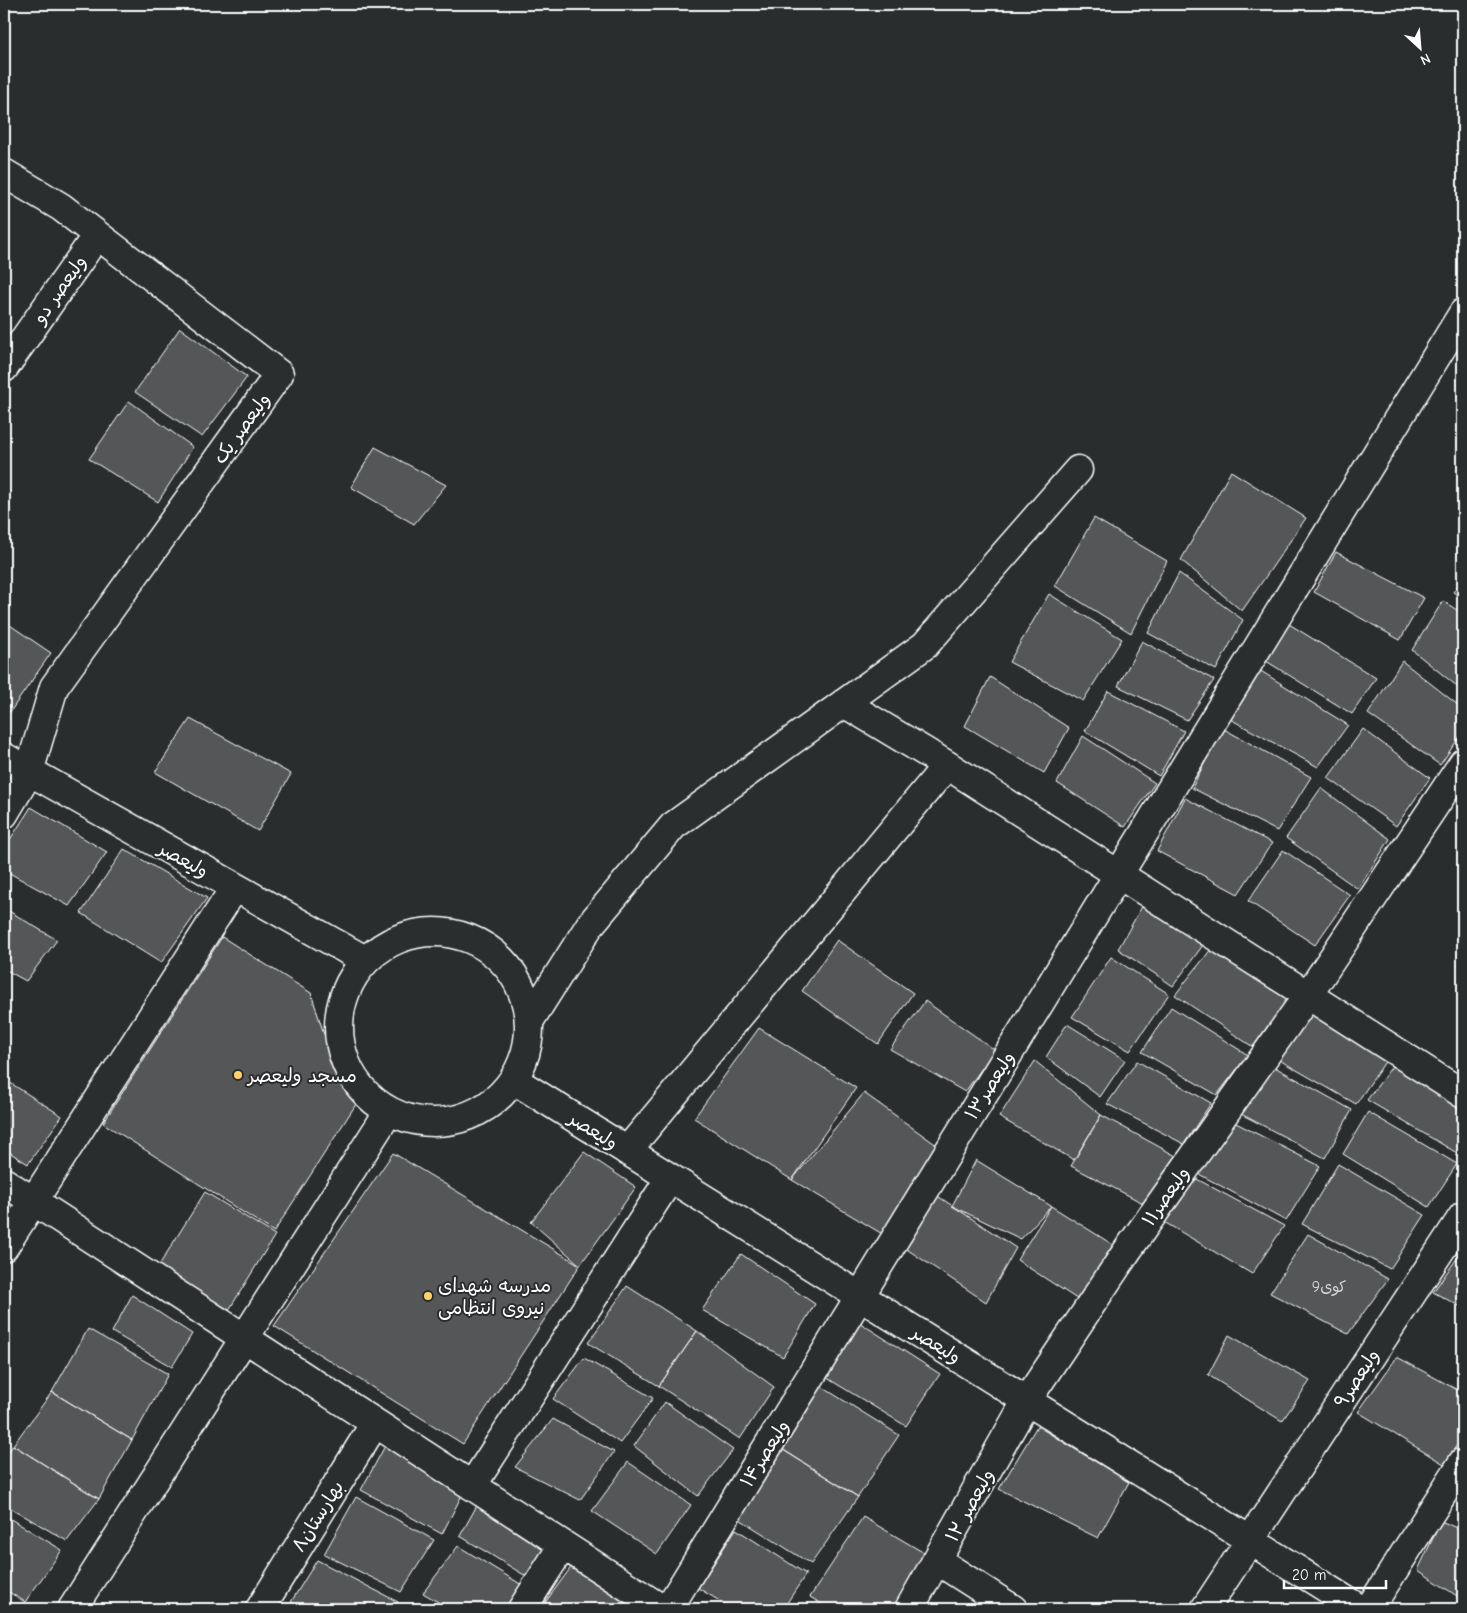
<svg xmlns="http://www.w3.org/2000/svg" width="1467" height="1613" font-family="'Comic Neue','Playpen Sans Arabic',sans-serif">
	<style>
		.building { fill: #555758; stroke: #fff }
		.lines { fill: none; stroke-linecap: round; stroke-linejoin: round }
		.minor-casing { stroke: #fff; stroke-width: 31 }
		.minor { stroke: #2a2d2e; stroke-width: 28 }
		.poi-dot { fill: #ffd166; stroke: #2a2d2e; stroke-width: 2 }
		.labels { text-anchor: middle; stroke-width: 4; stroke-linejoin: round; paint-order: stroke }
		.number-label { font-size: 16px; fill: #d4d5d5 }
		.street-label { font-size: 19px; fill: #fff; stroke: #2a2d2e }
		.poi-label { font-size: 19px; fill: #fff; stroke: #2a2d2e; text-anchor: start }
	</style>
	<rect width="100%" height="100%" fill="#2a2d2e"/>
	<filter id="ink" filterUnits="userSpaceOnUse"><feTurbulence type="fractalNoise" baseFrequency=".02" numOctaves="2"/><feDisplacementMap in="SourceGraphic" scale="10" xChannelSelector="R" yChannelSelector="G"/><feConvolveMatrix kernelMatrix="1 2 1 2 8 2 1 2 1" color-interpolation-filters="sRGB"/></filter>
	<g filter="url(#ink)">
		<path class="building" d="M180,328L247,377L202,437L135,392Z
			M129,401L193,447L158,502L89,459Z
			M375,447L446,485L414,524L351,487Z
			M1231,471L1306,518L1242,611L1181,560Z
			M1094,518L1167,561L1131,633L1055,586Z
			M1336,552L1424,598L1400,640L1314,592Z
			M1179,573L1243,620L1216,670L1148,633Z
			M1463,579V599L1453,592Z
			M1049,594L1122,639L1083,701L1009,662Z
			M1443,601L1463,614V691L1412,650Z
			M4,621L51,653L10,712L4,709Z
			M1289,624L1376,678L1352,714L1266,661Z
			M1142,641L1214,680L1187,720L1118,686Z
			M1402,661L1463,709V732L1440,765L1368,714Z
			M1259,670L1348,725L1318,767L1230,719Z
			M990,677L1069,728L1044,773L965,726Z
			M1108,691L1184,731L1159,776L1085,731Z
			M190,719L291,774L258,831L155,772Z
			M1222,728L1311,777L1277,831L1192,788Z
			M1363,729L1430,778L1396,826L1328,778Z
			M1083,736L1155,783L1125,827L1057,783Z
			M1321,788L1390,839L1358,889L1286,838Z
			M1185,798L1272,843L1238,894L1157,851Z
			M31,807L107,852L69,906L4,870V849Z
			M124,849L207,898L161,963L81,913Z
			M1283,850L1350,895L1315,945L1248,901Z
			M1145,901L1206,941L1173,986L1118,949Z
			M4,908L57,940L26,981L4,969Z
			M222,937L311,993L329,1050L358,1101L274,1232L103,1123Z
			M837,940L913,993L878,1044L802,991Z
			M1212,948L1292,996L1253,1047L1175,995Z
			M1111,957L1169,994L1130,1051L1072,1017Z
			M925,1001L995,1050L965,1092L890,1049Z
			M1309,1006L1387,1059L1356,1104L1274,1057Z
			M1171,1007L1248,1055L1217,1095L1142,1052Z
			M1067,1024L1125,1060L1100,1097L1046,1057Z
			M759,1028L856,1088L792,1180L694,1118Z
			M1035,1061L1101,1115L1074,1160L999,1117Z
			M1137,1061L1211,1103L1184,1144L1107,1104Z
			M1396,1061L1463,1103L1462,1156L1367,1100Z
			M1271,1065L1352,1110L1325,1158L1237,1112Z
			M4,1079L62,1116L28,1164L4,1149Z
			M864,1093L945,1151L889,1238L792,1180Z
			M1368,1112L1457,1164L1429,1207L1343,1154Z
			M1101,1115L1176,1156L1145,1204L1071,1166Z
			M1234,1122L1320,1166L1286,1221L1195,1172Z
			M584,1152L636,1187L580,1265L531,1222Z
			M393,1153L580,1265L463,1444L274,1326Z
			M976,1160L1051,1206L1021,1239L952,1206Z
			M1338,1164L1425,1215L1390,1269L1302,1224Z
			M1193,1177L1284,1226L1252,1274L1164,1222Z
			M930,1191L1016,1248L986,1302L899,1244Z
			M205,1192L275,1235L229,1310L158,1267Z
			M1051,1206L1115,1246L1080,1301L1017,1260Z
			M1308,1234L1388,1279L1348,1334L1270,1293Z
			M1463,1250V1308L1433,1292Z
			M741,1254L815,1304L783,1357L702,1310Z
			M627,1286L697,1331L659,1386L588,1343Z
			M132,1295L192,1334L172,1367L112,1332Z
			M854,1319L940,1374L906,1426L822,1375Z
			M88,1329L168,1374L132,1440L52,1392Z
			M697,1331L774,1387L740,1439L659,1386Z
			M1229,1335L1310,1381L1282,1421L1208,1375Z
			M1397,1357L1463,1393V1436L1444,1464L1358,1412Z
			M584,1358L653,1398L620,1443L553,1399Z
			M814,1382L899,1435L858,1497L777,1446Z
			M52,1392L132,1440L99,1499L13,1445Z
			M665,1402L733,1450L698,1496L634,1446Z
			M553,1419L614,1452L580,1500L515,1467Z
			M1037,1426L1129,1482L1098,1538L999,1489Z
			M13,1445L99,1499L67,1541L4,1504V1459Z
			M385,1446L465,1489L442,1534L361,1490Z
			M777,1446L858,1497L811,1564L738,1518Z
			M628,1462L691,1505L657,1554L592,1511Z
			M356,1497L434,1540L401,1592L324,1554Z
			M480,1500L548,1541L529,1578L460,1536Z
			M4,1515L62,1550L25,1602L4,1589Z
			M863,1517L938,1561L902,1609H830L810,1597Z
			M1441,1521L1463,1531V1600L1418,1570Z
			M736,1529L806,1574L783,1609H733L698,1588Z
			M458,1546L522,1585L507,1609H450L423,1593Z
			M317,1560L398,1602L394,1609H305L291,1602Z
			M572,1566L643,1609H552L544,1604Z
			M4,1599L19,1609H4Z"/>
		<g class="lines">
			<g class="minor-casing">
				<path id="minor" d="M4,173L61,207L279,374L54,687L29,772L4,814
					M4,368L97,235
					M844,703L947,765L1463,1094
					M4,757L365,960
					M339 1027a95 95 0 1 1 190 0a95 95 0 1 1-190 0Z
					M530,1020L590,925L673,826L925,645L1078,470
					M514,1080L1360,1609
					M627,1151L947,765
					M4,1182L662,1609
					M4,1247L235,887
					M472,1486L670,1178
					M938,1561L1013,1609
					M72,1609L389,1111
					M260,1609L375,1423
					M522,1609L563,1545
					M668,1609L1463,313
					M909,1609L1027,1400L1127,1251L1308,995L1463,763
					M1205,1609L1463,1216
					M1369,1609L1463,1462"/>
			</g>
			<use href="#minor" class="minor"/>
		</g>
	</g>
	<g class="poi-dot">
		<circle cx="238" cy="1075" r="5"/>
		<circle cx="428" cy="1296" r="5"/>
	</g>
	<g class="labels">
		<g class="number-label">
			<text x="1329" y="1292">کوی9</text>
		</g>
		<g class="street-label">
			<text transform="translate(59 289) rotate(-55)" y="7">ولیعصر دو</text>
			<text transform="translate(241 428) rotate(-54)" y="7">ولیعصر یک</text>
			<text transform="translate(184 859) rotate(29)" y="7">ولیعصر</text>
			<text transform="translate(989 1085) rotate(-58)" y="7">ولیعصر۱۳</text>
			<text transform="translate(594 1130) rotate(32)" y="7">ولیعصر</text>
			<text transform="translate(1165 1196) rotate(-55)" y="7">ولیعصر۱۱</text>
			<text transform="translate(937 1344) rotate(32)" y="7">ولیعصر</text>
			<text transform="translate(1356 1378) rotate(-57)" y="7">ولیعصر۹</text>
			<text transform="translate(764 1453) rotate(-58)" y="7">ولیعصر۱۴</text>
			<text transform="translate(969 1505) rotate(-61)" y="7">ولیعصر ۱۲</text>
			<text transform="translate(317 1516) rotate(-58)" y="7">بهارستان۸</text>
		</g>
		<g class="poi-label">
			<text x="248" y="1082">مسجد ولیعصر</text>
			<text x="438" y="1292">مدرسه شهدای<tspan x="438" dy="22">نیروی انتظامی</tspan></text>
		</g>
	</g>
	<rect width="1467" height="1613" fill="none" stroke="#2a2d2e" stroke-width="20"/>
	<rect x="10" y="10" width="1447" height="1593" fill="none" stroke="#fff" stroke-width="2" filter="url(#ink)"/>
	<g transform="translate(1420 48) rotate(154)" stroke="#2a2d2e" stroke-width="4" paint-order="stroke">
	<path d="M0-4L9 19L0 12L-9 19Z" fill="#ffffff"/>
	<text y="-8" font-size="14" font-weight="bold" text-anchor="middle" fill="#ffffff">N</text>
	</g>
	<path d="M1284 1580v8h102v-8" fill="none" stroke="#ffffff" stroke-width="2.5"/>
	<text x="1292" y="1580" font-size="15" fill="#ffffff" stroke="#2a2d2e" stroke-width="4" paint-order="stroke">20 m</text>
</svg>
